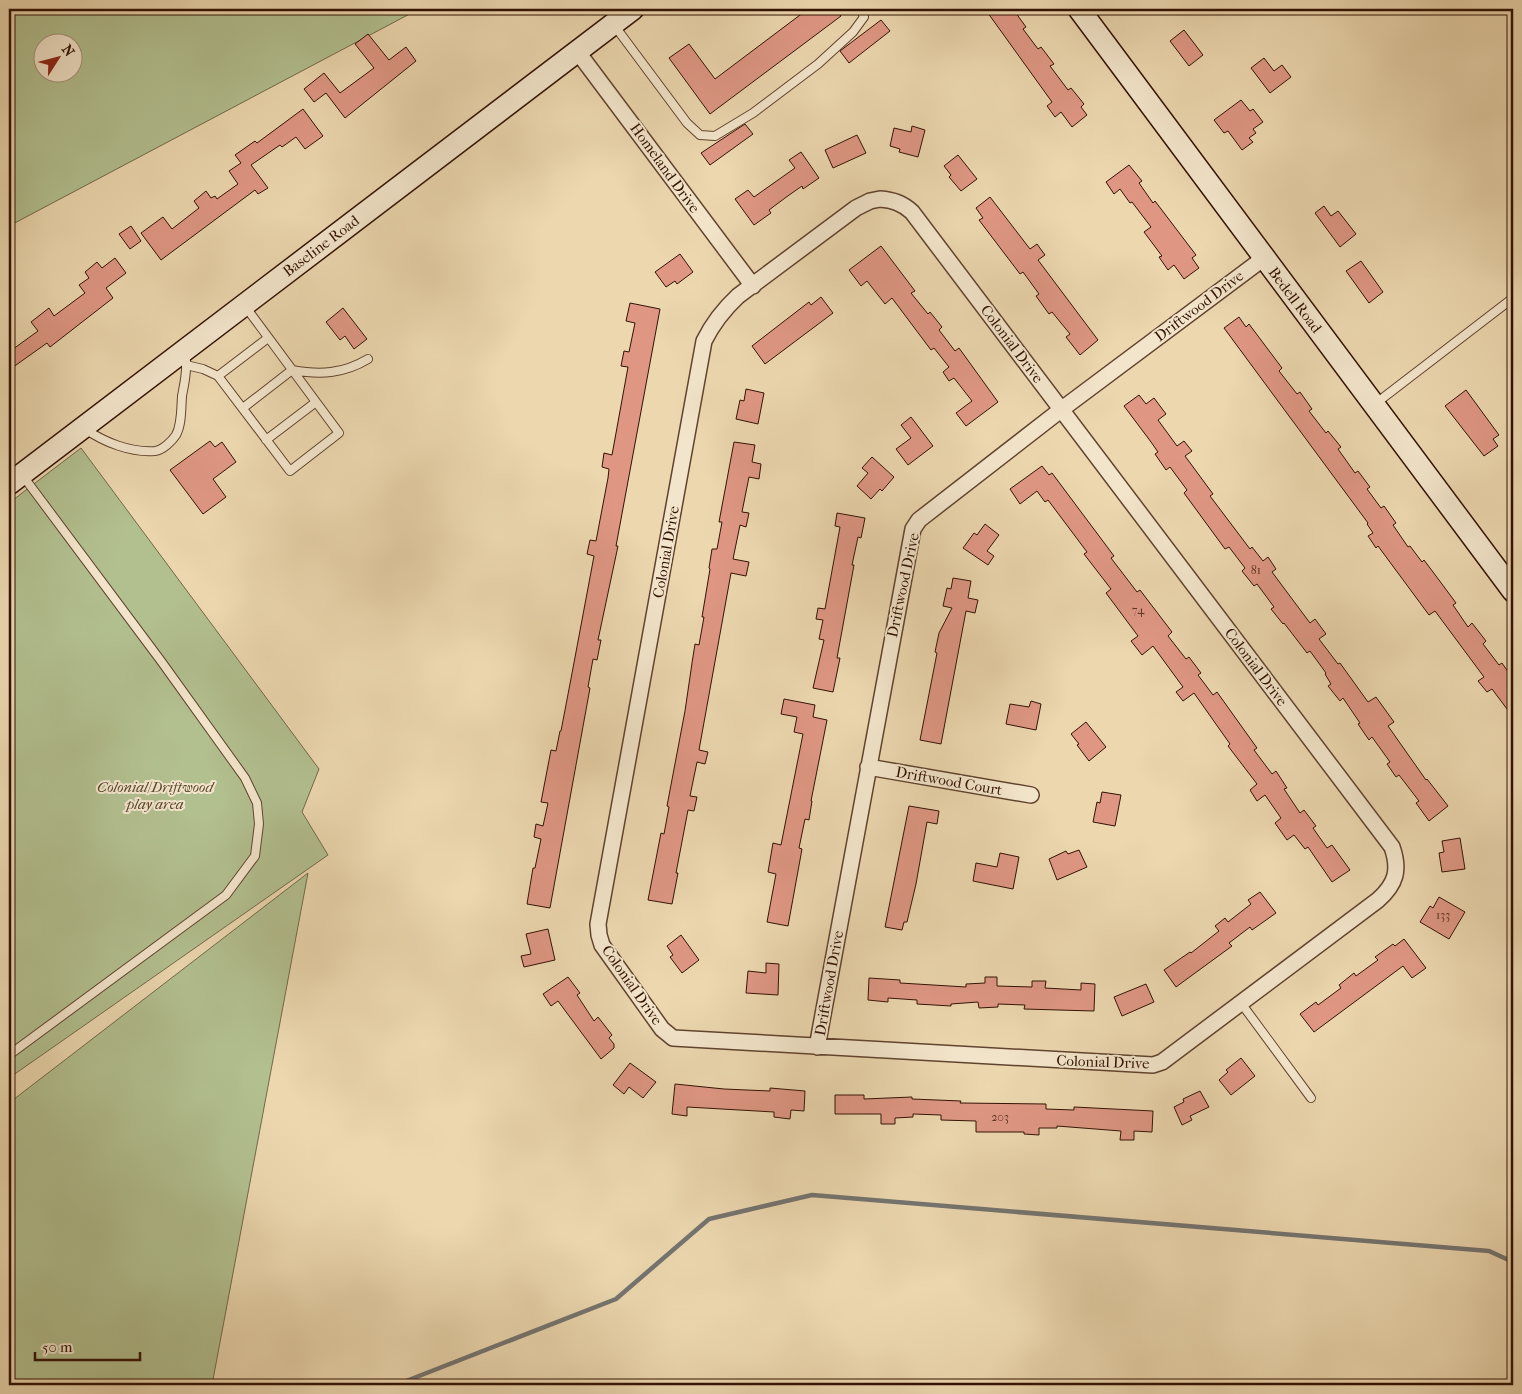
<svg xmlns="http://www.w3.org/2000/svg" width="1522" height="1394" font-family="'IM FELL French Canon',serif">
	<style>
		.green { fill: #b2bf8f; stroke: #726849; fill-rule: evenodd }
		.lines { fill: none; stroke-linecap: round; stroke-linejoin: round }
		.stream { stroke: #747470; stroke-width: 4.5 }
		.building { fill: #df9784; stroke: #321203 }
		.lane-casing { stroke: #60432e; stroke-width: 10 }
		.street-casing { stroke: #60432e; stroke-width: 18 }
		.secondary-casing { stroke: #321203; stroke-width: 24 }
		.lane { stroke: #f3e5cb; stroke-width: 8 }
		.street { stroke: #f3e5cb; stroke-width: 15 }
		.secondary { stroke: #f3e5cb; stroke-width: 21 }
		.labels { text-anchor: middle; stroke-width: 4; stroke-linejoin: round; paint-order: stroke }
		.number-label { font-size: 12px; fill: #5d3323 }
		.street-label { font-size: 15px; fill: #321203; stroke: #f3e5cb }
		.park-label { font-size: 15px; font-style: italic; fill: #58462d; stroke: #f3e5cb }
	</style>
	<rect width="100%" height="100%" fill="#ecd7af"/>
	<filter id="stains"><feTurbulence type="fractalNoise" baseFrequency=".004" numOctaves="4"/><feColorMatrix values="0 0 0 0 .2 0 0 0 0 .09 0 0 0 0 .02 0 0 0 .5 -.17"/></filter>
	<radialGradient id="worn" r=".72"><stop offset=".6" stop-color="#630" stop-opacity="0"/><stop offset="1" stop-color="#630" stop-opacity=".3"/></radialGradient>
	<path class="green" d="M9,9H419L9,226ZM42,42H72V72H42Z
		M81,448L319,769L302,812L328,855L9,1078V503Z
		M308,873L212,1385H9V1103Z"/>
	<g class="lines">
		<path class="stream" d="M396,1385L616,1299L709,1219L812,1195L1489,1251L1513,1262"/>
	</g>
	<path class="building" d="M808,9H836L841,16L710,114L669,58L689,44L715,79Z
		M985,9H1013L1026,27L1023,29L1038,49L1041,47L1054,64L1050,66L1068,90L1071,88L1084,104L1081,107L1087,115L1072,127L1061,112L1055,117L1047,106L1052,102Z
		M881,20L890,31L849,63L840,51Z
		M1184,30L1203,55L1189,66L1170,41Z
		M368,34L389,60L406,47L416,61L345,118L326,93L314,102L304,89L324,73L340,93L374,68L355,44Z
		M1264,58L1274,71L1282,65L1291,77L1270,93L1251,68Z
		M1241,100L1250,111L1253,109L1263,122L1253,129L1256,133L1249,138L1253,142L1242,150L1228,131L1224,133L1214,120Z
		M303,109L323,136L305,149L296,137L282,147L280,145L251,165L268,188L258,194L255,190L161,260L141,233L163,217L172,229L199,208L194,201L206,191L211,198L215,196L217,199L238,184L229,171L241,163L235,155L255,141L257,143Z
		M745,124L753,134L710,165L701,153Z
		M912,126L925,130L918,157L899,152L900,149L890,146L894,128L911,132Z
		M857,135L866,153L833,168L825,150Z
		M801,152L819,178L803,189L802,186L785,198L769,210L771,213L754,225L735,199L748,190L754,197L795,168L789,160Z
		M958,155L977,179L961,191L949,177L951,175L944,166Z
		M1129,165L1142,181L1139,183L1153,203L1155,201L1196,255L1192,258L1199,268L1184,279L1174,265L1168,270L1159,257L1162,256L1144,232L1151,227L1132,202L1130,203L1120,189L1114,194L1106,182Z
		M990,197L1030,249L1037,244L1045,255L1038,260L1098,340L1080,355L1066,337L1070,334L1052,312L1049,314L1036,296L1039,294L1023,272L1020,274L979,220L983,218L976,208Z
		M1324,206L1331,216L1338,211L1356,234L1340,247L1315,213Z
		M131,226L141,241L130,249L119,234Z
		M881,246L915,291L911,293L928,314L930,312L942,327L939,330L955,351L959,348L998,402L966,426L956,413L972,401L954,378L949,381L943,372L949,367L934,348L931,350L892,298L885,304L867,281L861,286L849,270Z
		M680,254L693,272L677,284L675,281L666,287L655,272Z
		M115,258L126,273L106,288L113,298L50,347L47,343L9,370V352L38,331L31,322L49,308L54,316L85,293L79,285L89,278L85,272L97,262L102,268Z
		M1361,261L1383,292L1369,303L1346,271Z
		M821,297L833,313L765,364L752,346L809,302L811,305Z
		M630,303L660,309L616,546H618L598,640H601L597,660L593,659L588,687L590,688L550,908L527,904L533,868H535L541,839L534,837L536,824L543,826L548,803L541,802L551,750L556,751L560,731H561L573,668L594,556L587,554L590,540L596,541L608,478L609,469L602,467L604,453L612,455L628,367L621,366L624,351L629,352L635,323L626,321Z
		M343,308L367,339L354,349L345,336L340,340L326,322Z
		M1239,317L1246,327L1249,324L1282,368L1279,371L1297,394L1300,392L1312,409L1309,411L1326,433L1328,431L1341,447L1338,449L1355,473L1358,471L1370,487L1367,489L1381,508L1384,506L1396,523L1393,525L1408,547L1410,546L1422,562L1424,560L1439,580L1456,603L1453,605L1468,627L1472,623L1486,641L1483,644L1499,665L1502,663L1513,679V717L1492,689L1487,692L1478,681L1484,677L1435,611L1429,615L1378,546L1376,548L1368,536L1373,533L1367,524L1368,523L1224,328Z
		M746,389L764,393L758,424L736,419L740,400L744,401Z
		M1466,390L1499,435L1493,439L1498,446L1484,456L1445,406Z
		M1139,395L1146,404L1154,398L1166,414L1158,420L1177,446L1184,441L1192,451L1185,456L1213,494L1210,496L1250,549L1252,547L1263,561L1268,557L1276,569L1272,572L1310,623L1315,619L1326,634L1319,639L1338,664L1340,663L1368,702L1376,697L1394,722L1388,726L1426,780L1427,779L1448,806L1429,821L1416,803L1419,801L1399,775L1396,777L1387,764L1390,762L1372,737L1369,740L1358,724L1360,723L1343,698L1340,701L1328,686L1331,684L1325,674L1326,673L1310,651L1307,653L1284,623L1283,624L1271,609L1274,607L1257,584L1254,586L1242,571L1245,568L1229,547L1225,549L1184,493L1187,490L1170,467L1166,470L1155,454L1158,452L1151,442L1124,406Z
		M911,417L933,446L908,465L896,449L911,438L901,425Z
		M210,441L215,447L222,442L236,462L213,479L226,497L203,514L170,470Z
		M734,442L755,445L752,462L761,464L759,479L749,477L742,512L749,513L746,527L740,525L733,559L749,562L746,576L731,573L699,750L708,752L705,764L697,762L690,796L697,797L694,811L688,810L676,873H678L672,904L648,900L661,833L664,834L669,807L667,806L685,711L692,663L695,644L699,645L704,617H702L710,569L709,568L712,549H717L722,522H719Z
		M872,457L894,477L882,491L880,489L871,499L857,486L868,473L862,468Z
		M1042,466L1049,475L1052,473L1114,556L1111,558L1137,592L1140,590L1172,632L1168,636L1186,659L1189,657L1201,673L1198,675L1213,695L1217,692L1257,748L1254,750L1272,774L1276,771L1287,788L1284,789L1300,813L1304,810L1316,826L1313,828L1327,848L1332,845L1350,870L1332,882L1308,847L1305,849L1294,835L1287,840L1275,823L1281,818L1265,795L1257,801L1250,790L1257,784L1228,746L1230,744L1194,693L1183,701L1176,692L1183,687L1153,646L1142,655L1131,641L1138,636L1106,593L1111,589L1084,554L1087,552L1048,500L1045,502L1037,491L1020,504L1010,489Z
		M837,513L865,518L861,538L858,537L852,565H854L837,658H840L833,692L813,688L824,640L819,639L823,620L816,619L818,608L825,609L840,527L835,526Z
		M985,524L999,535L987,551L994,556L988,565L963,548L974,533L977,535Z
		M953,578L971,581L968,598L978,600L975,613L966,611L941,744L920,740L937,653L935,652L939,633L952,608L943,606L947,588L951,589Z
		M784,699L815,705L813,717L827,720L811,801H812L809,820L805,819L799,848L802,849L788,926L767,922L776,874L768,872L773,843L781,845L803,734L794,732L797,717L781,714Z
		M1031,701L1041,704L1036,730L1006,724L1010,704L1029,707Z
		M1086,722L1106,747L1089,761L1077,745L1079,744L1071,734Z
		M1102,792L1121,795L1115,826L1093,822L1097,802L1100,803Z
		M909,806L939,811L937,824L927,822L916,884L907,922H904L902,930L885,927Z
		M1460,838L1465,869L1442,872L1439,853L1444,852L1442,841Z
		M1079,850L1087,867L1057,880L1049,859L1066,851L1068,854Z
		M1000,853L1019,857L1013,889L973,881L976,863L997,867Z
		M1260,892L1276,913L1252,930L1250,927L1229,943L1232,946L1176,987L1164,970L1190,952L1191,953L1219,931L1215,926L1225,918L1228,922L1251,904L1248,900Z
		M1439,897L1465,912L1449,939L1420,922L1430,906L1433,908Z
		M548,929L555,960L524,967L521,956L531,954L526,934Z
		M681,935L699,960L682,973L670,957L673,955L667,946Z
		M1404,939L1426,968L1412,978L1403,966L1314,1032L1300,1014L1316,1002L1318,1005L1341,988L1339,985L1354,973L1356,976L1378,960L1375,957L1393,944L1395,946Z
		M766,963L779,964L778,995L746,993L748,971L766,973Z
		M568,977L580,993L577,995L594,1021L598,1017L612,1035L609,1038L614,1044V1048L601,1059L558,1001L551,1006L543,994Z
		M985,977H997V986L1032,987V981H1046L1045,988L1081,990V983L1095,984L1094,1011L1024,1009L1025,1005L998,1004V1007L979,1008L978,1002L951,1004V1006L917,1004V1000L888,998V1002L868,1000L869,978L900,980V983L966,987V984L985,983Z
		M1146,984L1154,1002L1122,1016L1114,997Z
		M1241,1058L1255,1076L1231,1095L1219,1080L1228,1072L1226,1070Z
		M630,1063L656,1082L643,1098L629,1087L624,1094L613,1085Z
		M675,1084L724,1089L770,1091V1088L805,1091L804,1111L791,1110L790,1119L774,1117V1112L687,1107V1116L672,1114Z
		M1200,1091L1209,1107L1190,1116L1192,1120L1182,1125L1174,1107L1184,1102L1183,1099Z
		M835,1095H864V1099L912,1097V1099L961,1101L960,1103L1046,1104V1109L1074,1110V1107L1153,1111L1152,1132L1134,1131V1140H1120L1121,1131L1057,1126V1128H1039V1135L1024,1134V1132H976V1121L941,1120V1115L913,1114V1117L895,1118V1124H881V1114H835Z"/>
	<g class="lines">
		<g class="lane-casing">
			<path id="lane" d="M614,25L687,123L700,135L715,136L753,113L818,64L853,32L864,17L861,9
				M186,365L203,369L218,376L290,471L339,433L245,306
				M218,376L268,338
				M1375,404L1513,298
				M243,408L292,370C320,375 343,374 368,359
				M85,429C104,442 131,453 155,451C163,450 172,441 176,435C182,424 181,408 182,396C184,385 187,373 186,361
				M266,440L316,402
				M1241,1003L1311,1098
				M9,1055L226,895L255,856L259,824L257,803L245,778L161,661L23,476"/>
		</g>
		<g class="street-casing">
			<path id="street" d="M577,51L753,286
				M880,199C893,200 902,203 912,212L1392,847C1400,870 1396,884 1378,900L1162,1062L1153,1065L673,1038L662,1029L602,945L599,935L598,924L704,341C713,323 723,310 738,296L856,208L870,201Z
				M868,767L1031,795
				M817,1047L913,529L919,520L1062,409L1264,258"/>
		</g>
		<g class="secondary-casing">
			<path id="secondary" d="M1079,9L1513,591
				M9,484L633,9"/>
		</g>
		<use href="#lane" class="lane"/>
		<use href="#street" class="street"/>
		<use href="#secondary" class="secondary"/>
	</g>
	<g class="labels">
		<g class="number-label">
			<text x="1256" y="574">81</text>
			<text x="1138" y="614">74</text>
			<text x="1443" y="919">133</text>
			<text x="1000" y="1121">203</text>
		</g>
		<g class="street-label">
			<text transform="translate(665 168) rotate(54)" y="5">Homeland Drive</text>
			<text transform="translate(321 246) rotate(-37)" y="5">Baseline Road</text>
			<text transform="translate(1295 300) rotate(53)" y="5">Bedell Road</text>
			<text transform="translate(1199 306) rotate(-37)" y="5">Driftwood Drive</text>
			<text transform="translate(1012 344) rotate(53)" y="5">Colonial Drive</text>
			<text transform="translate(666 552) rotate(-80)" y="5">Colonial Drive</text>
			<text transform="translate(903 585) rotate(-78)" y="5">Driftwood Drive</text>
			<text transform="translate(1256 667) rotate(53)" y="5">Colonial Drive</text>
			<text transform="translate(949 781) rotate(10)" y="5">Driftwood Court</text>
			<text transform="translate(829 983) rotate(-80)" y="5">Driftwood Drive</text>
			<text transform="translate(632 985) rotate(55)" y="5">Colonial Drive</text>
			<text transform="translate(1103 1062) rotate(2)" y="5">Colonial Drive</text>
		</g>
		<g class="park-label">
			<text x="155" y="792">Colonial/Driftwood<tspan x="155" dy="17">play area</tspan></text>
		</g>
	</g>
	<rect width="1522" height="1394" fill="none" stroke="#ecd7af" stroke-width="30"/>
	<rect x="10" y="10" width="1502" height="1374" fill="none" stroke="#321203" stroke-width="2.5"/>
	<rect x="15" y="15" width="1492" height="1364" fill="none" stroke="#321203"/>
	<g transform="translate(58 58) rotate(54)"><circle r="24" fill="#f3e5cb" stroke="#a6917b"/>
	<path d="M0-4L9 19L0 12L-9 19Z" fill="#8f2418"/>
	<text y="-8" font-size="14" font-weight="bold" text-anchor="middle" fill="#321203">N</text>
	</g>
	<path d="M35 1352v8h105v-8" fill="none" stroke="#321203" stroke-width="2.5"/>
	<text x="42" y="1352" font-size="15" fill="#321203" stroke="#f3e5cb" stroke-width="4" paint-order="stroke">50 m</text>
	<rect width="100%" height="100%" filter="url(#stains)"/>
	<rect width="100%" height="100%" fill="url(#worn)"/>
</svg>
